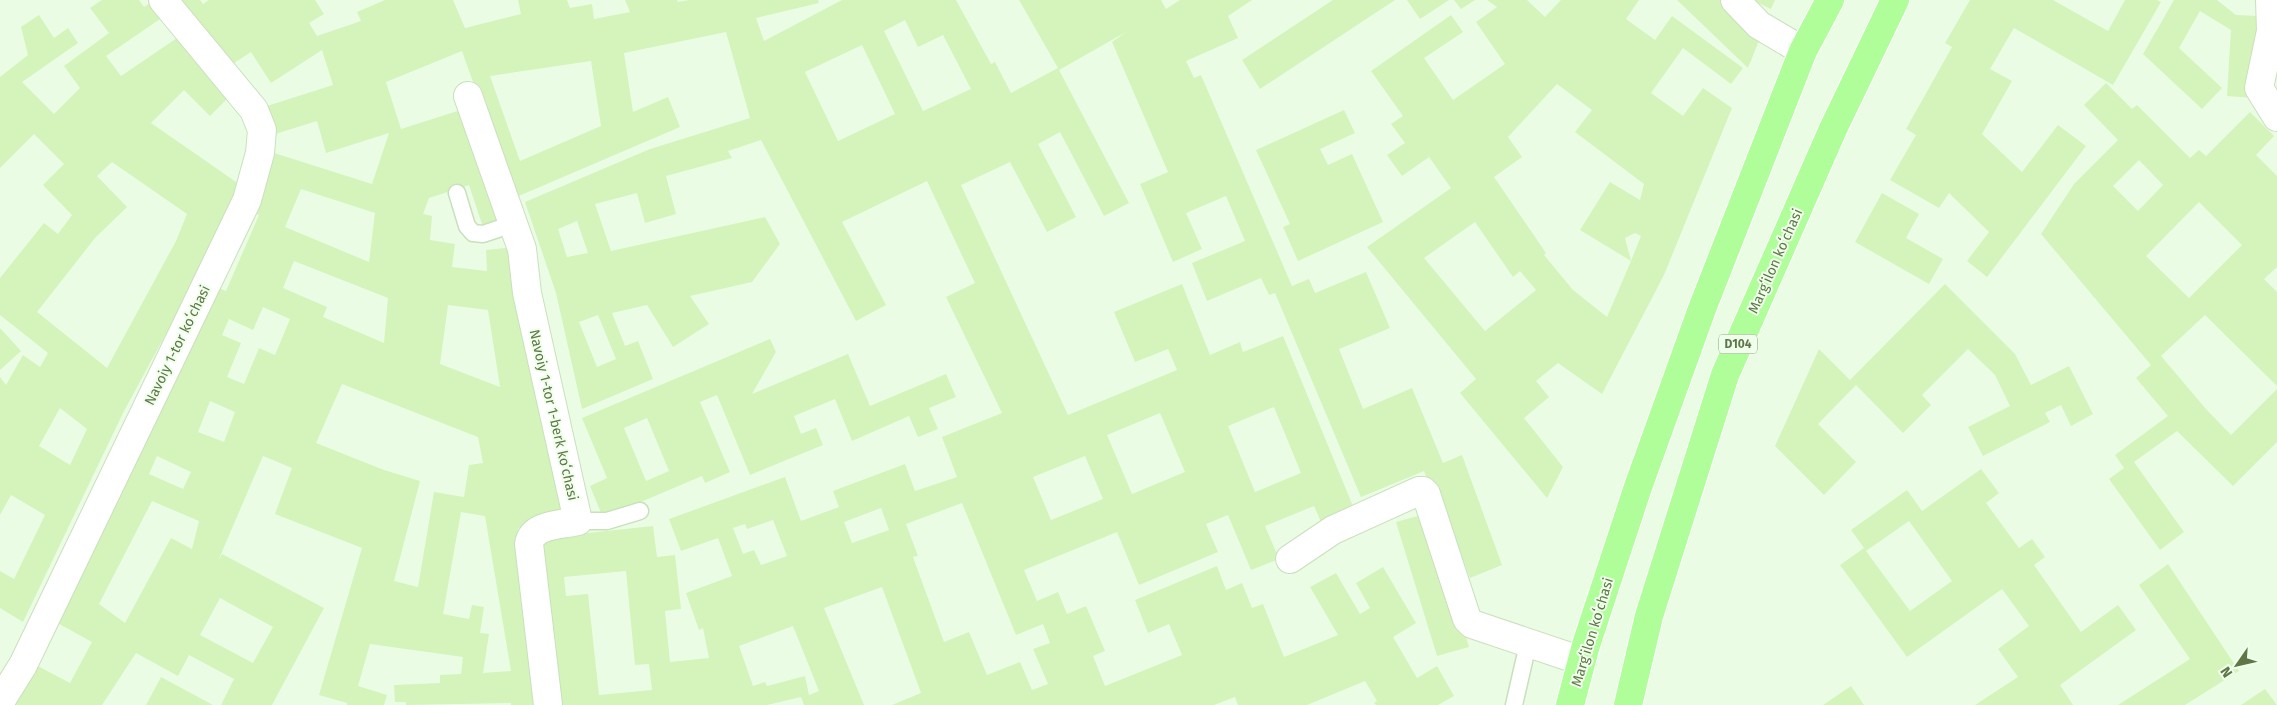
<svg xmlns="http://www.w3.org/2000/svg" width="2277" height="705" font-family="'Fira Sans',sans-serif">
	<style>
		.building { fill: #d4f4bb; fill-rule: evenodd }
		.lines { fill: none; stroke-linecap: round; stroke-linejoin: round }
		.lane-casing { stroke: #c9e0bc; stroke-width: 19 }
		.street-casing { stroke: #c9e0bc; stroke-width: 30 }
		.primary-casing { stroke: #fff; stroke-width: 30 }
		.lane { stroke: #fff; stroke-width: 16 }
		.street { stroke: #fff; stroke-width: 28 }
		.primary { stroke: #affe9a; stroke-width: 28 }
		.labels { text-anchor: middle; stroke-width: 4; stroke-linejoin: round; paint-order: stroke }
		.shield { fill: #f0ffeb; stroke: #8aa079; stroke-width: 1 }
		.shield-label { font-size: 12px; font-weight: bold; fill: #5f7748 }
		.street-label { font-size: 14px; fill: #5f7748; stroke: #f0ffeb }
	</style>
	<rect width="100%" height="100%" fill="#eafde4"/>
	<path class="building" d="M102,0H139L144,7L152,2L163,17L106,56L121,76L177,38L231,95L210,116L184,90L151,123L239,184L207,258L123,413L23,622L0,608V571L14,579L45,515L11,495L0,515V377L6,385L23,355L40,367L48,353L0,315V278L44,223L58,234L72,215L43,185L64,164L34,134L0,168V77L28,55L21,27L39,15L54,38L68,28L78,43L22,82L54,114L80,88L64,66L109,33L90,8ZM112,162L187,214L176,241L107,368L37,312L95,238L127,207L97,176ZM60,408L87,429L70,465L39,446Z
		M176,0H200L203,4L209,0H315L324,14L309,23L317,36L361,21L357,12L385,0H453L465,28L521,14L518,0H567L570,8L592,4L594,19L630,12L625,0H677L678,2L689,0H818L819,3L756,18L764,41L842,0H956L991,64L995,62L1011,93L1058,68L1019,0H1161L1166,9L1180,0H1252L1228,16L1238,38L1186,61L1194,78L1201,75L1292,286L1309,279L1315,293L1366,272L1390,328L1339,349L1363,409L1412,388L1443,463L1462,455L1502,565L1470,578L1437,488L1432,490L1424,471L1361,497L1275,293L1269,295L1261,278L1207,301L1192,263L1245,241L1226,196L1186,213L1202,249L1173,262L1140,184L1168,172L1112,42L1126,32L1059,70L1129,203L1104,216L1060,132L1038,144L1076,217L1047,232L1010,162L961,185L1068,415L1177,370L1168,349L1135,362L1114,312L1182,284L1210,355L1240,342L1243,352L1283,336L1357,516L1324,529L1314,506L1265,526L1279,559L1251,570L1228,515L1206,524L1218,552L1139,585L1117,532L1024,570L1037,601L1058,592L1067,614L1086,606L1105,651L1093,656L1105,686L1182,655L1169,624L1148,633L1135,600L1217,566L1226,590L1242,583L1252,608L1263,604L1284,657L1338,635L1310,587L1336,573L1360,614L1370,608L1356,583L1383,567L1416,623L1393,637L1417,678L1437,666L1454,696L1438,705H1376L1374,703L1377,701L1365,681L1307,705H1238L1235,697L1214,705H892L921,693L882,587L824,608L864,705H804L801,697L767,705H558L541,538L653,526L657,557L675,555L681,609L665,611L670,662L709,658L703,628L699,630L686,593L732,576L718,538L681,551L669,519L785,477L801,521L839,507L833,491L905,464L915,491L957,477L942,437L1002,413L946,297L975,283L927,181L842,222L886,305L856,321L761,140L728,151L732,158L666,176L676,214L645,223L637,193L595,204L611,251L765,217L780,244L752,282L690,296L709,324L673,347L647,305L612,313L625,346L638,341L653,379L582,409L556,293L525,202L650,149L750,118L726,32L624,53L633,112L668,97L680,127L514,198L462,51L386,82L401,129L467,108L504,224L484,230L469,185L429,198L423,214L432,216L430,240L455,244L452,267L487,271L486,250L516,247L566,521L518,528L540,666L544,705H511V703L406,705V702H395L394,685L440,683V675L461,674L463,657L370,644L358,686L387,695L384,705H347V703L319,695L362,548L275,514L292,468L263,456L218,561L222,554L324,608L272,705H221L234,679L189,655L178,676L136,653L102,705H6L34,664L70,683L92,642L52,620L216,287L226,291L259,215L253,213L268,179L263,177L271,152L372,184L389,133L326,153L317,121L272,135L264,107L333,85L322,50L271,83L251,52L225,69ZM905,20L918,47L943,35L971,89L923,111L884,31ZM862,45L895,114L838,141L805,72ZM591,61L601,126L520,161L490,76ZM301,189L375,213L369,262L285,227ZM577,221L588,253L567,257L558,229ZM294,261L388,298L384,343L323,317L327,307L283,288ZM448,305L488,310L500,387L440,364ZM263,307L290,319L275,355L259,348L244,384L227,377L241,343L222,335L229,319L253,330ZM598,315L616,359L597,367L579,322ZM342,384L478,437L483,463L469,465L464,497L434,492L418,587L394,581L420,481L384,470L316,443ZM210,401L235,412L224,442L198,432ZM1274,407L1301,473L1255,492L1228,426ZM1160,413L1185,472L1132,494L1107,435ZM157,456L191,472L183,489L149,474ZM1085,456L1103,499L1051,520L1033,477ZM152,501L199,521L192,549L171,538L125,623L99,604ZM962,503L1016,635L1043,624L1050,643L1033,649L1048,684L1032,690L1020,662L987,675L969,632L944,642L913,557L918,556L906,524ZM881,508L889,530L852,543L844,522ZM461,512L485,516L511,671L483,673L489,634L480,633L484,607L472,605L469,619L443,614ZM773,520L787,556L761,565L754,550L743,554L733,528L745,524L747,529ZM626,571L635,665L649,664L652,690L599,695L588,594L566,596L564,577ZM220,598L273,627L253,663L200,635ZM793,626L819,691L809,695L805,676L767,686L765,682L753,686L739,646Z
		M1333,0H1395L1260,89L1242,60Z
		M1407,0H1449L1420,19Z
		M1454,0H1475L1461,9Z
		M1487,0H1527L1545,17L1561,0H1639L1626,19L1655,40L1672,16L1743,68L1731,84L1683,48L1651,93L1683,116L1703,88L1732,108L1664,275L1602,394L1558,363L1536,381L1549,397L1524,418L1563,467L1547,498L1460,393L1476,379L1367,247L1451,188L1429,157L1402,176L1387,155L1405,143L1391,124L1403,116L1371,71L1451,15L1463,32L1424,58L1453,100L1505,64L1476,22L1497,7ZM1557,84L1592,110L1575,132L1644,184L1640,200L1610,182L1580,230L1631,261L1607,317L1573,290L1544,255L1546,253L1494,177L1522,157L1508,137ZM1475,222L1513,277L1520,271L1536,290L1485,331L1424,258ZM1635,233L1641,236L1631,261L1625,238Z
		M1677,0H1727L1762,33L1748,68Z
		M1752,0H1775L1771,9Z
		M1970,0H2053L2108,31L2125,0H2157L2161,2L2113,85L2014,28L1990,69L2012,81L1982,134L2022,172L2058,125L2086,146L1987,277L1967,261L1989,232L1949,193L1939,208L1890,180L1916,135L1906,129L1952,47L1945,43Z
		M2174,0H2217L2236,15L2259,16L2254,98L2227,96L2231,30L2200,11L2179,48L2222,88L2202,109L2143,54Z
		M2106,83L2132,109L2137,105L2190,158L2199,150L2206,156L2250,112L2274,136L2256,155L2277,176V267L2264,279L2277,292V386L2205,315L2161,356L2206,409L2231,435L2277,389V442L2233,486L2177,431L2134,462L2184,532L2160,550L2109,479L2124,468L2115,455L2168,416L2136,378L2151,365L2041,234L2074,184L2118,140L2084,105ZM2139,160L2163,185L2138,211L2113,186ZM2199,202L2242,245L2189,298L2146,256Z
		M1344,110L1355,133L1320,149L1328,165L1352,154L1383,222L1298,261L1283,227L1290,224L1256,150Z
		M1882,193L1919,214L1906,238L1943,259L1929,284L1855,242Z
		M1945,284L2015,354L2031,385L2069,366L2093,414L2071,426L2061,405L2045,413L2050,422L1983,456L1968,427L2010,406L1995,375L1968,349L1922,395L1931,405L1903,433L1856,385L1818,424L1856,462L1824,495L1775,446L1819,349L1850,380Z
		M0,328L21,351L0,370Z
		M770,339L776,352L752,394L848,354L870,406L946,374L956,397L929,408L938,429L918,437L909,416L852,441L835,399L794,416L801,434L816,428L823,445L750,475L717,395L700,402L730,472L705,483L702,476L603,518L590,486L607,478L582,418ZM647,418L669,471L646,481L624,428Z
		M1981,469L1999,493L1986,503L2019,548L2032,539L2045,557L2034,565L2081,632L2118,605L2136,630L2060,685L2073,705H1975L2018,677L1998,649L2029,626L2002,589L1907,657L1840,565L1864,548L1851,530L1907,490L1922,511ZM1909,521L1952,581L1910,611L1866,551Z
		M1429,513L1469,647L1437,656L1396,522Z
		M2168,564L2239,671L2185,705H2118L2190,659L2139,585Z
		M161,677L213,705H146Z
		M1851,686L1864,705H1823Z
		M2265,689L2277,705H2241Z"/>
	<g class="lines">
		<g class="lane-casing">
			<path id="lane" d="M457,193L467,226L473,233L483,234L513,224
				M578,521H607L640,511
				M1514,705L1528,644"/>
		</g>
		<g class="street-casing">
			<path id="street" d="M1735,0L1759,25L1803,51
				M2270,0L2271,31L2259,88L2277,117
				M468,96L522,249L527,293L578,521C561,525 532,524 529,544L548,705
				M1290,559L1333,530L1419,491H1423L1426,494L1467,619L1472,624L1582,661
				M0,702L23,665L247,200L260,153L262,130L254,110L163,0"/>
		</g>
		<g class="primary-casing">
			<path id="primary" d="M1570,705L1586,645L1638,487L1702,309L1803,51L1830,0
				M1628,705L1649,616L1725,375L1833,129L1895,0"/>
		</g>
		<use href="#lane" class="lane"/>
		<use href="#street" class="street"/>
		<use href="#primary" class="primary"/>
	</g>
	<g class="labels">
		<rect class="shield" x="1719" y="334.5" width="38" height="19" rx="4"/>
		<g class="shield-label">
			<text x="1738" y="348">D104</text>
		</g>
		<g class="street-label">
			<text transform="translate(1775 261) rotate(-66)" y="5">Margʻilon koʻchasi</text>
			<text transform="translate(177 345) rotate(-64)" y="5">Navoiy 1-tor koʻchasi</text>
			<text transform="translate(554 415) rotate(77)" y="5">Navoiy 1-tor 1-berk koʻchasi</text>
			<text transform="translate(1592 632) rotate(-73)" y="5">Margʻilon koʻchasi</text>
		</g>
	</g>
	<g transform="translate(2237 665) rotate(236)" stroke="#f0ffeb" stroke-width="4" paint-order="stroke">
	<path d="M0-4L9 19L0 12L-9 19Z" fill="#5f7748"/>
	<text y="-8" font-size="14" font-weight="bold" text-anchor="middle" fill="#5f7748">N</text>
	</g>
</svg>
